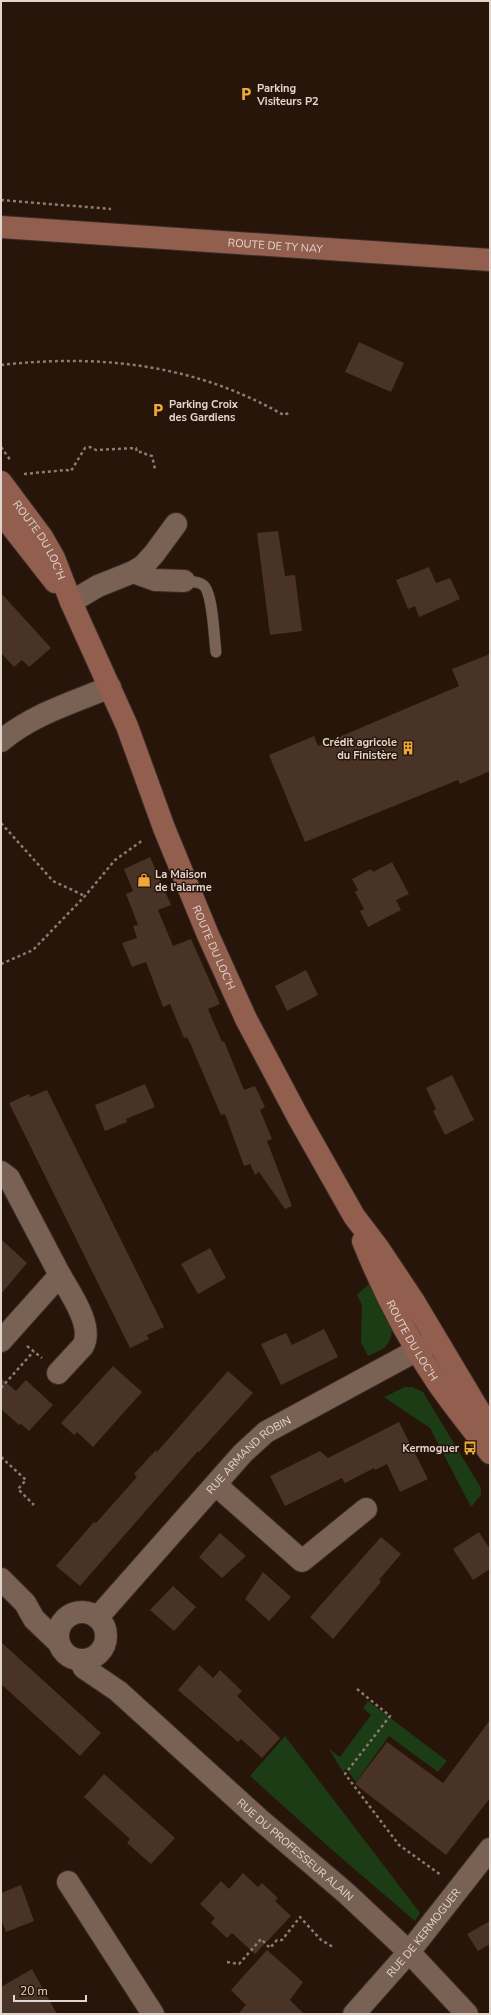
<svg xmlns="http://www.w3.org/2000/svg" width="491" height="2015" font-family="'Nunito Sans',sans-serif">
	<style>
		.green { fill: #1c3c15 }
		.building { fill: #483326 }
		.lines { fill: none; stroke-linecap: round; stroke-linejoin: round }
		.service-casing { stroke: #3a2c29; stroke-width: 12 }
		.minor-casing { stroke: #3a2c29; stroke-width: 24 }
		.secondary-casing { stroke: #3a2c29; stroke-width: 24 }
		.path { stroke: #8b7b71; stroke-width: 2.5; stroke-dasharray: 3 3; stroke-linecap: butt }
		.service { stroke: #796254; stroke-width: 11 }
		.minor { stroke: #796254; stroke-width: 22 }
		.secondary { stroke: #925f4f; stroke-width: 22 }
		.labels { text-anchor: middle; stroke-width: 3; stroke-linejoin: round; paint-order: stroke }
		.poi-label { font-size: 11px; font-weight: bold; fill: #e2d5cd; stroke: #281509; text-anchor: start }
		.street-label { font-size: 11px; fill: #e2d5cd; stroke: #281509 }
	</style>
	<rect width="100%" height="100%" fill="#281509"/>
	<path class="green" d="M370,1283C379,1300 403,1329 385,1347C381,1351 373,1353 368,1356L361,1342L362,1305L357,1295Z
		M405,1387H412L423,1392L481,1488V1495L471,1507L430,1428L384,1397Z
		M368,1701L447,1761L438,1772L389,1736L356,1782L346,1769L343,1772L329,1749L340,1757L371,1715L363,1708Z
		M285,1736L420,1913L415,1921L331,1849L250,1776Z"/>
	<path class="building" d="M359,342L404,363L391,392L345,372Z
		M278,531L285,576L295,575L302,631L270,635L257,533Z
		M429,567L436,583L450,578L460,599L419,617L415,606L408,609L396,580Z
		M1,593L51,648L29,667L22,660L14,667L1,653Z
		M490,654V771L460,784L458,780L305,842L269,755L314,736L318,746L459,686L452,669Z
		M150,857L171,905L158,910L173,946L191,939L220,1004L208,1009L222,1042L224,1041L244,1090L255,1086L265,1107L260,1110L272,1139L267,1141L292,1206L285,1209L259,1172L255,1175L250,1164L244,1166L225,1114L221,1115L190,1043L187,1037L184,1038L170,1004L163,1007L146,962L132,967L122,943L137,938L133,926L138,925L126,894L133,891L124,869Z
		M392,862L409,894L396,900L401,910L368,927L360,911L364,909L355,892L358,890L352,879L371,869L373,872Z
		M306,970L318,995L287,1011L275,986Z
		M452,1075L474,1120L445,1135L433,1111L436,1109L426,1088Z
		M145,1084L155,1107L126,1119L127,1122L105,1131L95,1105Z
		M47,1090L164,1327L147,1335L149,1339L130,1348L9,1103L29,1094L30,1097Z
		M1,1239L27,1263L1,1294Z
		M210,1248L226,1278L198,1294L181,1264Z
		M324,1329L338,1357L281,1385L261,1344L286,1333L292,1345Z
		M113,1366L142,1392L93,1447L77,1432L74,1435L61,1423Z
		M228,1371L253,1393L199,1452L198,1451L80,1586L56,1566L94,1522L96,1523L137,1477L134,1474L156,1450L157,1452Z
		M1,1378L16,1391L26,1380L53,1405L29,1431L21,1424L19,1425L1,1409Z
		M399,1422L428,1479L400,1492L387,1464L375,1470L374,1468L345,1483L342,1478L285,1506L270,1476L320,1451L328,1458Z
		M479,1532L490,1549V1569L473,1580L453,1549Z
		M220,1533L246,1556L222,1578L199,1557Z
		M381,1537L401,1554L379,1580L381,1582L333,1639L310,1617Z
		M263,1572L291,1597L269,1621L245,1599Z
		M173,1586L196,1607L174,1631L150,1610Z
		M1,1642L101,1733L80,1756L1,1684Z
		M199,1665L213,1678L220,1670L242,1691L237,1696L280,1738L262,1758L241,1739L238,1742L178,1690Z
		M490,1720V1798L446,1855L355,1784L387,1742L443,1783Z
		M104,1774L175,1838L151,1864L127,1843L130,1839L84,1797Z
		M243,1873L258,1887L262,1883L278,1898L275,1901L291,1916L255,1954L232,1933L227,1938L211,1923L215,1918L200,1904L221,1881L229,1889Z
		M21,1885L34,1921L6,1932L1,1919V1893Z
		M490,1921V1944L478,1951L467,1934Z
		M267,1950L303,1982L290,2000L304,2014H238L246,2005L231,1990Z
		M32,1969L57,2014H1V1987Z"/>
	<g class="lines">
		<g class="service-casing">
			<path id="service" d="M184,581C190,582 198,581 203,585C213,592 214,639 216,652"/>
		</g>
		<g class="minor-casing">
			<g id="minor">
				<path d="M133,572L155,580L184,581"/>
				<path d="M71,602L98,586L133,572L143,566L154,554L176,524"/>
				<path d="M1,741C33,714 72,703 110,687"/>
				<path d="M1,1172L9,1178L60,1275L1,1341"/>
				<path d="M58,1373L83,1346C94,1326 70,1293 60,1275"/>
				<path d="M216,1485L302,1561L366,1509"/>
				<path d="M1,1579L25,1603L34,1619L59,1643"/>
				<circle cx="82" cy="1636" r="24"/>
				<path id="s1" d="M98,1617L243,1453L266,1432L434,1341"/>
				<path id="s2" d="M80,1660L84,1668L118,1691L258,1818L346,1893L409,1952L467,2014"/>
				<path d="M68,1882L153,2014"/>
				<path id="s3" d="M354,2014L409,1952L490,1849"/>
			</g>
		</g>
		<g class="secondary-casing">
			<g id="secondary">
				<path id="s4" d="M1,227L490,260"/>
				<path id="s5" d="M1,482L42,537L54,558L71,602L127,726L164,828L208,935L246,1019L298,1117L354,1216L379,1249L413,1300L490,1429"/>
				<path d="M1,513L55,582"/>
				<path id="s6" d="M363,1241C383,1291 407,1338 437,1382C454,1407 473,1429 490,1453"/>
			</g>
		</g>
		<path class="path" d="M1,200L111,209
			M1,365C100,354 192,364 280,413L284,415L291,412
			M1,447L11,461
			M24,474L66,470L71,471L85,448L90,447L96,450L136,448L137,452H143L147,455L152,456L155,469
			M1,823L53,881L85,896
			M1,964L33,950L85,896L115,860L143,840
			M27,1346L42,1358
			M1,1388L34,1351
			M1,1457L26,1480L18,1489L34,1505
			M357,1689L390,1716L345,1774L399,1845L441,1875
			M227,1962L239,1964L261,1939L270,1948L277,1940H282L300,1917L321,1940L333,1947"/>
		<use href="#service" class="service"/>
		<use href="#minor" class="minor"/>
		<use href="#secondary" class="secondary"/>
	</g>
	<defs>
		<g id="parking-bare" transform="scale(1.08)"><path d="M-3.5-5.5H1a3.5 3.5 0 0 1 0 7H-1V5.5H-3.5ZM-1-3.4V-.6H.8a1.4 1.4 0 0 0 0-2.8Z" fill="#eca93a" stroke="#281509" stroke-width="2.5" paint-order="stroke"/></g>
		<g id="building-bare" transform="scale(1.08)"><path d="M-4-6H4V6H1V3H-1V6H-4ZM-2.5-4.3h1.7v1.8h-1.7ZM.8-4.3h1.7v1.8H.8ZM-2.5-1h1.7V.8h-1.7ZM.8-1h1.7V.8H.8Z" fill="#eca93a" stroke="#281509" stroke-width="2.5" paint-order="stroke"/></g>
		<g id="shop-bare" transform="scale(1.08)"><path d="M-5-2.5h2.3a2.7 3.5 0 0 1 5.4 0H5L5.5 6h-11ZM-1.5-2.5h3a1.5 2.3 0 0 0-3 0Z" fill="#eca93a" stroke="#281509" stroke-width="2.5" paint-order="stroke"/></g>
		<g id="bus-bare" transform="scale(1.08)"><path d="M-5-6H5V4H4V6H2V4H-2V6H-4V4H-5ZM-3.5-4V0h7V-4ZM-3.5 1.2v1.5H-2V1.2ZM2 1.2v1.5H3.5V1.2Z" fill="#eca93a" stroke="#281509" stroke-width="2.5" paint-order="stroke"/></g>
	</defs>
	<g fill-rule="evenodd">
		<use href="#parking-bare" x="246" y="94"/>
		<use href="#parking-bare" x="158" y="410"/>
		<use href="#building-bare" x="408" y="748"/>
		<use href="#shop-bare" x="144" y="880"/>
		<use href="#bus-bare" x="470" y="1448"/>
	</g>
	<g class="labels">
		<g class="poi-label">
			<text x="257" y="92">Parking<tspan x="257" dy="13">Visiteurs P2</tspan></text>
			<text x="169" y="408">Parking Croix<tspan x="169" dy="13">des Gardiens</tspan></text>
			<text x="397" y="746" text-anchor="end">Crédit agricole<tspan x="397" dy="13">du Finistère</tspan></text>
			<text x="155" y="878">La Maison<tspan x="155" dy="13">de l'alarme</tspan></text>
			<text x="459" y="1452" text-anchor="end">Kermoguer</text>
		</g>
		<g class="street-label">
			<text dy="4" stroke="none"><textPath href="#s4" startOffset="275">ROUTE DE TY NAY</textPath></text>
			<text dy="4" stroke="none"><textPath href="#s5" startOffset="70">ROUTE DU LOC'H</textPath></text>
			<text dy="4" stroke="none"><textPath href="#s5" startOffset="514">ROUTE DU LOC'H</textPath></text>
			<text dy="4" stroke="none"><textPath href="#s6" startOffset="111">ROUTE DU LOC'H</textPath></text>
			<text dy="4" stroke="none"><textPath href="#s1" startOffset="222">RUE ARMAND ROBIN</textPath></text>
			<text dy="4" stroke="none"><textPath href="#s2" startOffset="288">RUE DU PROFESSEUR ALAIN</textPath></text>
			<text dy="4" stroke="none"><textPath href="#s3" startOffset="107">RUE DE KERMOGUER</textPath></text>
		</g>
	</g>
	<rect width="491" height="2015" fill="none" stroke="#e2d5cd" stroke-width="4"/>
	<path d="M14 1995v6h72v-6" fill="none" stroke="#e2d5cd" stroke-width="2"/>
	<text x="20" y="1995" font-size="12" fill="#e2d5cd" stroke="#281509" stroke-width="3" paint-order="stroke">20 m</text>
</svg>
